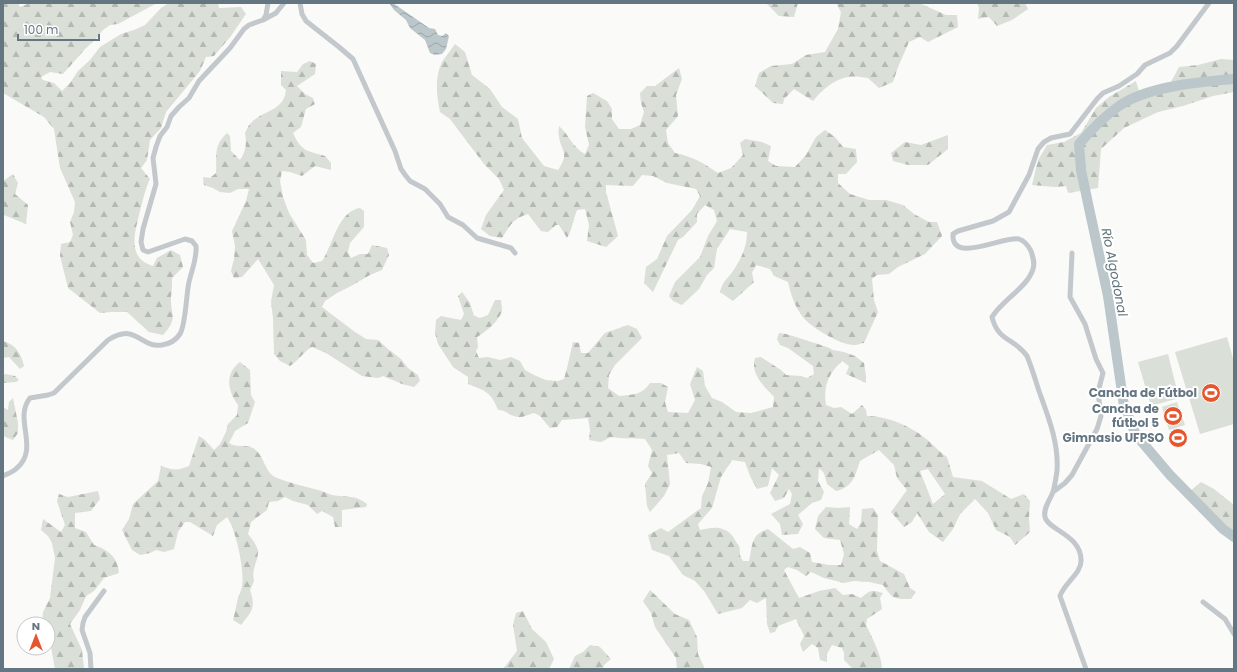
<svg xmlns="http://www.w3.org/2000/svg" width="1237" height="672" font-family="Poppins,sans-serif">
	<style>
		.forest { fill: url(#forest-firs); fill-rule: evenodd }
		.park { fill: #dadfd7 }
		.water { fill: url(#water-waves) }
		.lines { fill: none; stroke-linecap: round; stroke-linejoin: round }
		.river { stroke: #bbc7cb; stroke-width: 10 }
		.street { stroke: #c3c8cc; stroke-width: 5 }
		.labels { text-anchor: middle; stroke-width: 4; stroke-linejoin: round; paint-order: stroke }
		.poi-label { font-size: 12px; font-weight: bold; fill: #657683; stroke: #fff; text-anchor: end }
		.water-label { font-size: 13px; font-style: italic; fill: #60757c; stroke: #fff }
	</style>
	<defs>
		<pattern id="forest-firs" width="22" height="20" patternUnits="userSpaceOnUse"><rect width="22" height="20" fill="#dadfd7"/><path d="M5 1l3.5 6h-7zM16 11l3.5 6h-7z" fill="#b4b9b4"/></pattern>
		<pattern id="water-waves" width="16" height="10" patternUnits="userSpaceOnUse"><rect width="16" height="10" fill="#bbc7cb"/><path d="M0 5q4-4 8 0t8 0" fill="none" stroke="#9ca6aa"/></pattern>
	</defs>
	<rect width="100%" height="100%" fill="#fafaf8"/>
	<path class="forest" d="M3,3H18L20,7L30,3H157L118,24L110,25L103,30L97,38L86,48L63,74L50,72L41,77L43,80L54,83L62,91L70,83L78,71L90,60L100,47L121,34L134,30L145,25L161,8L169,3H218L219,8L241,7L246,14L231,36L214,56L206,57L200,71L166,112L161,128L150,140L147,160L141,168L150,179C145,190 143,200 140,211C135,232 126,258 153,266L157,258L171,250L180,255L183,267L172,278C172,285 172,290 171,297C170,315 179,318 163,335L149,332L127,312H112L100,313L68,288L60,256L61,244L70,242L73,235L70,222L74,212L75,202L60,168L54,129L44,117L3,93Z
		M766,3H798L794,17L779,16Z
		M836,3H919L946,15H957L958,27L928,42L920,37L909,42L898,67L893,82L879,88L868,78C861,77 854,76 848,77C834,79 821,91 813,101L794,89L784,99L783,104L773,103L755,86L759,73L771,66L792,64L806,55L825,52L838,29L841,12Z
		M977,3H1025L1028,9L1012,20L997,26L989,17L978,19L979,8Z
		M455,44L465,52L472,75L490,89L502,107L518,119L522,138L544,166L558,170C570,152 561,152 559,136C558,133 559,129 559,126C570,136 572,147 585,154L589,145L585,127L587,96L593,93L607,101L612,109V119L619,129H631L640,125L644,112L641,103L640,93L647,86H655L679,68L682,79L676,95L678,116L666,130L668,143L675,153C694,157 703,163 718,173L731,168L743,155L740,143L745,139L762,142L771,146L768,161L776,166L795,167L806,155L816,137L825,130L835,137L843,147L856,149L857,162L846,174H838V183L850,194L869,200H886L903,205L914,214L929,222H937L942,236L925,254L898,267L889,274L877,275L872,279L874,300L878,312L864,343C861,343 858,345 855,345C842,346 810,327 802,316C794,305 791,294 788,282L774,276L770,269L756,265L752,273L754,282L733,301L720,292C724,279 726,281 733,271C741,259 747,247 747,232L730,229L717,249L714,268L707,275L699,289L682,305L673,301L669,296L675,282L700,257L708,236L717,221L714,210L705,205L697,214V222L683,237L678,240L653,292L644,283L646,267L657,259L667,236L692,210L700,196L696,189L667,183L653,176L642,175L633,186L606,185V192L618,236L606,247L587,241L589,225L585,209L577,210C573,220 572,230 567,238L559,225H556L548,232L541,231L528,214C513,219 510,225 502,238L490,236L481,229L486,215L504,190L499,179L484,164L450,119L440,112C437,97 434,78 442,62C446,56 451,50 455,44Z
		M1221,59L1234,60V92L1213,96L1183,106L1158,112L1124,128L1101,149L1098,188L1068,193L1066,186L1055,187L1032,185L1038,160L1047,145L1064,142L1081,133L1096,108L1109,97L1136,81L1141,99L1165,93L1179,67L1198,65Z
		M310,61L316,64L315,74L297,86L305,94L313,98L315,104L306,109L301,127L293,133C301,151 307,151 325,156L331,163V170L315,166L302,176L290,172L282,171L280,181L283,197L289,213L306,240L307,255L313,263L322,261C333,245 338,211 360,208L364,211V227L350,243L348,252L351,258L360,254H368L372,245L387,248L389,255L382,270L370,275L351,286L337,293L325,301L322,307L355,332L366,339L378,340L388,349L401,359L408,368L418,375L420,381L414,387L402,384L383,376L378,378L362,376L326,353L312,347C303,352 299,360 290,366L280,361L274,354L273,318L271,302L274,285L258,259L242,277L234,278L231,271L234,259L235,246L232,231L246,201L249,189H238L230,193L220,192L213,188L204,185L203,177L210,178L216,173C217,155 213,146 227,133L230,136L231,151L240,160C246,151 247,144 245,133C247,129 249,124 252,122C264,110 284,111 286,90L281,85V71L297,72L303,64Z
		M948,135V149L928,165H908L893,161L891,153L905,142L921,145Z
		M13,174L18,183L15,194L28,205L26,224L4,215L3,216V181Z
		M462,292L470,303L474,316L480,318L488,315L495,300H501C501,303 502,307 502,310C501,319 485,333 477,337L478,347L476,351L479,358L488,357L500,360L511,357L520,361L525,370L534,375L546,380L558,381L564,379L567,368L573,342L579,343L581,353H588L605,333L628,325L637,329L642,338L615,365L609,375L608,388L619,396C633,394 641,396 650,383H661L668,387L665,402L668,412L688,413L695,400L690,384L697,367L703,371L705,386L712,398L722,402L736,412L751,413L773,407L774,397C764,386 750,374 755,358L761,357L781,370L786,375L801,376L807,378L814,374L813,366L788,348L780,345L777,339L779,333L786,334L796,337L827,347L833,350L844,352L855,356L864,363L866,376V383L846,374L849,366L842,361C828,374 823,387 826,405L834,408L841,407L852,414L862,405L866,410L867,416C887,416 910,426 925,438C933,444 938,451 947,457L953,477L982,481L1011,499L1024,494L1030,501L1029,518L1030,532L1015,545L1010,537L996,530L988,513L975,499L960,514L953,529L943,542L929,532L917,513L912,522L904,527L891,512L907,490L897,478L894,465L879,450L860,461C855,476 853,487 836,491L827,484L824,473L819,468L818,481L824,492L821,500L812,503L798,515L803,524L798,534L782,535L780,524L771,514L790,504L792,494L789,489L784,498L775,501L770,493L779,475L772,468L768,486L757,489L750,476L745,462L732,460L721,477L712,508L698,524L700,530C713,527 725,525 734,538C735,541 738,544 739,546C741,552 738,554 743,561H749C753,545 750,535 768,529L793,549L800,547L810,553L812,562L829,565H841L844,554L840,540L824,538L815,529L818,516L826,507L838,508L850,507L849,524L857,529L861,522L862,509L873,508L878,515L877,551L880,561L904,574L910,588L916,592L911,599C893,599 893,599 883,585L869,582L854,581L844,583L824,578L811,572L806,576L797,570L788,567L784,570L799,598L819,591L835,588L843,595L852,594L861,598C869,591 871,589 883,593L880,598L882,609L867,619L866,625C870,633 885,662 881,669H853L844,660V653L842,648L832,645L827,654V662L820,660L818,648L812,644L803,652L800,644L804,636L796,619L778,626L775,632L770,633L767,624L766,598L757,603L750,600L742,608L718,614L704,591L695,581L683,575L669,556L652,550L648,535L661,528L668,532L701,508L702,496L708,483L711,467L701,464L686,463L679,453L667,455L670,484L664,496L650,512L647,506L645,484L652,473L648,466L652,450L645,439C633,438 622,439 611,437L601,442L589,440L590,430L588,418L562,420L557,427L550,428L540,416L534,413C527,415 521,419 514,416C507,414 506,410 498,410C491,392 486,391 468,384V377L453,367L438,344L435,333L436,320L441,316L461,320L464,314L458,296ZM928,469L945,494L933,504L920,471Z
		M3,341C16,345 21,353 24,366L20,369L9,357L3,358Z
		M240,362L250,370L251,395L255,402L248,423L235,431L229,443C236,448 245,444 253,448C265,455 264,473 277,478C290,483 304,486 318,490C323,491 328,494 332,495C347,498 354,494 367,504L366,507L342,510V527H335L333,517L322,511L317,514L308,505L293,501L285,497L278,501L269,502L267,510L251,522L248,534C252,539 257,545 258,551C258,563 251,568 254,581L250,590C256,607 252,612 241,625L233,620C235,613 236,606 238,598C239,595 241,591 242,587C245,572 236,529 227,517L217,525L213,536L190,522H185L178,532L174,549L164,552L156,550L150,553L140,555L132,550L122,530L129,519L133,504L158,481L161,466C173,470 177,471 189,466L199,436L205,440L214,450L220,444L226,432L228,424L237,415L238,405C228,391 224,374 240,362Z
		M6,374L15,376L19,380L16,382L3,383V375Z
		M13,398L18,423V433L13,440L3,436V407L8,410L9,402Z
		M1201,482L1214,489L1234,505V536L1223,527L1189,492Z
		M98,491L100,499L91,511L75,513V528L86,532L94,545C108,550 118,557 119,573L104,578L94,591L86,596L80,610L70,624L82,650L84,669H55L48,631V624H42L43,612L50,598L55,558L52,543L48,536L41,530L43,519L61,532L65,525L57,501L59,494L68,497Z
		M650,590L675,614L689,620L697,637L698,654L705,669H677L676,658L655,627L651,613L643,601Z
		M523,611L532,629L546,642L554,659L549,669H503L517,651L513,625L516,613Z
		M590,645L600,647L611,659L604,665L603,669H569L575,656L583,652Z"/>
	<path class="park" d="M1227,337L1234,362V424L1200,434L1175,352Z
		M1168,354L1179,398L1151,406L1138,362Z
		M1177,402L1185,425L1169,430L1162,407Z"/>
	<path class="water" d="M389,3H393L429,28L435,29L438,35L442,36L446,33L449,36L446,49L442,54L435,55L430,53L425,40L410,28L406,20L394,10Z"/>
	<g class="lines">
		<path class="river" d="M1234,79C1200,82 1148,86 1119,106C1103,117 1091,130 1079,144L1081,170L1089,208L1108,296L1124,406L1136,435L1170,475L1223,529L1234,537"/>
		<path class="street" d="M300,3L302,14L306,21L339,47L353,59L395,151L401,169L406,176L410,181L425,189L440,204L448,217L463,225L477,238L511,248L515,253
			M263,20L276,13L284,3
			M3,476C7,474 13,472 17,468C40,448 13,419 30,398L48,395L54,393L108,340C137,322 139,348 162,345C169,344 176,340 180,334C186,324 186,295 189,282C192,269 197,259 196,246L192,241L185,239L148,252L143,250L141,242L143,229L156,184L153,158L156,147L160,136L167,127L171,116L179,107L189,98L199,81L230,48L244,29L249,25L263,20L266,15L268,3
			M1053,492L1065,483L1072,475L1097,429L1101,416L1098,392L1103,373L1096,359L1085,324L1070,297L1072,253
			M1203,602L1225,619L1234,634
			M91,669L90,653L82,630L83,623L85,617L104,591
			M1086,669L1060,596C1064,583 1082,573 1081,560C1081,535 1048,530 1045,517C1043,508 1050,500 1053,492C1055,485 1056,477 1057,471C1059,443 1048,416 1039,391C1035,379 1032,368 1027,356C1015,338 998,342 992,317C1002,300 1028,287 1033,269C1035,263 1033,257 1031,251C1028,245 1025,241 1019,239C1005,235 951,265 953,234L958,231L993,221L1009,212L1029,175L1038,149L1044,142L1051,138L1070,134L1097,99L1103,93L1119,86L1137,74L1145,65L1170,53L1177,46L1209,3"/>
	</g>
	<defs>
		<g id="stadium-disc" transform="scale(1)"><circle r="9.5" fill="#e4572e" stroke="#fff"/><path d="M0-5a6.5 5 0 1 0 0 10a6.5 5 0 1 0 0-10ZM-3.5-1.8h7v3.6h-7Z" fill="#fff"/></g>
	</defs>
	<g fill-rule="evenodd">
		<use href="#stadium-disc" x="1211" y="393"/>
		<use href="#stadium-disc" x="1173" y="416"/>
		<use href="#stadium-disc" x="1178" y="438"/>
	</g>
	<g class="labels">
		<g class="poi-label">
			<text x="1197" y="397">Cancha de Fútbol</text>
			<text x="1159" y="413">Cancha de<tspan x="1159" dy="14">fútbol 5</tspan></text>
			<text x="1164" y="442">Gimnasio UFPSO</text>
		</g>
		<g class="water-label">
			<text transform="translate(1115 272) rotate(79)" y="5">Río Algodonal</text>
		</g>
	</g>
	<rect width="1237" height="672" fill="none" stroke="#657683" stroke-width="8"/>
	<g transform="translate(36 636)"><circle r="19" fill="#ffffff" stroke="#c1c8cd"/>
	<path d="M0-3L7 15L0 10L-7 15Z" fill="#e4572e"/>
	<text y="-6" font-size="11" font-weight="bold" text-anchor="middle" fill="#657683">N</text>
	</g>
	<path d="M18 34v6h81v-6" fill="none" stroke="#657683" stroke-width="2"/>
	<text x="24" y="34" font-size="12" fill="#657683" stroke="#ffffff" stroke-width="3" paint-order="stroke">100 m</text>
</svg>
